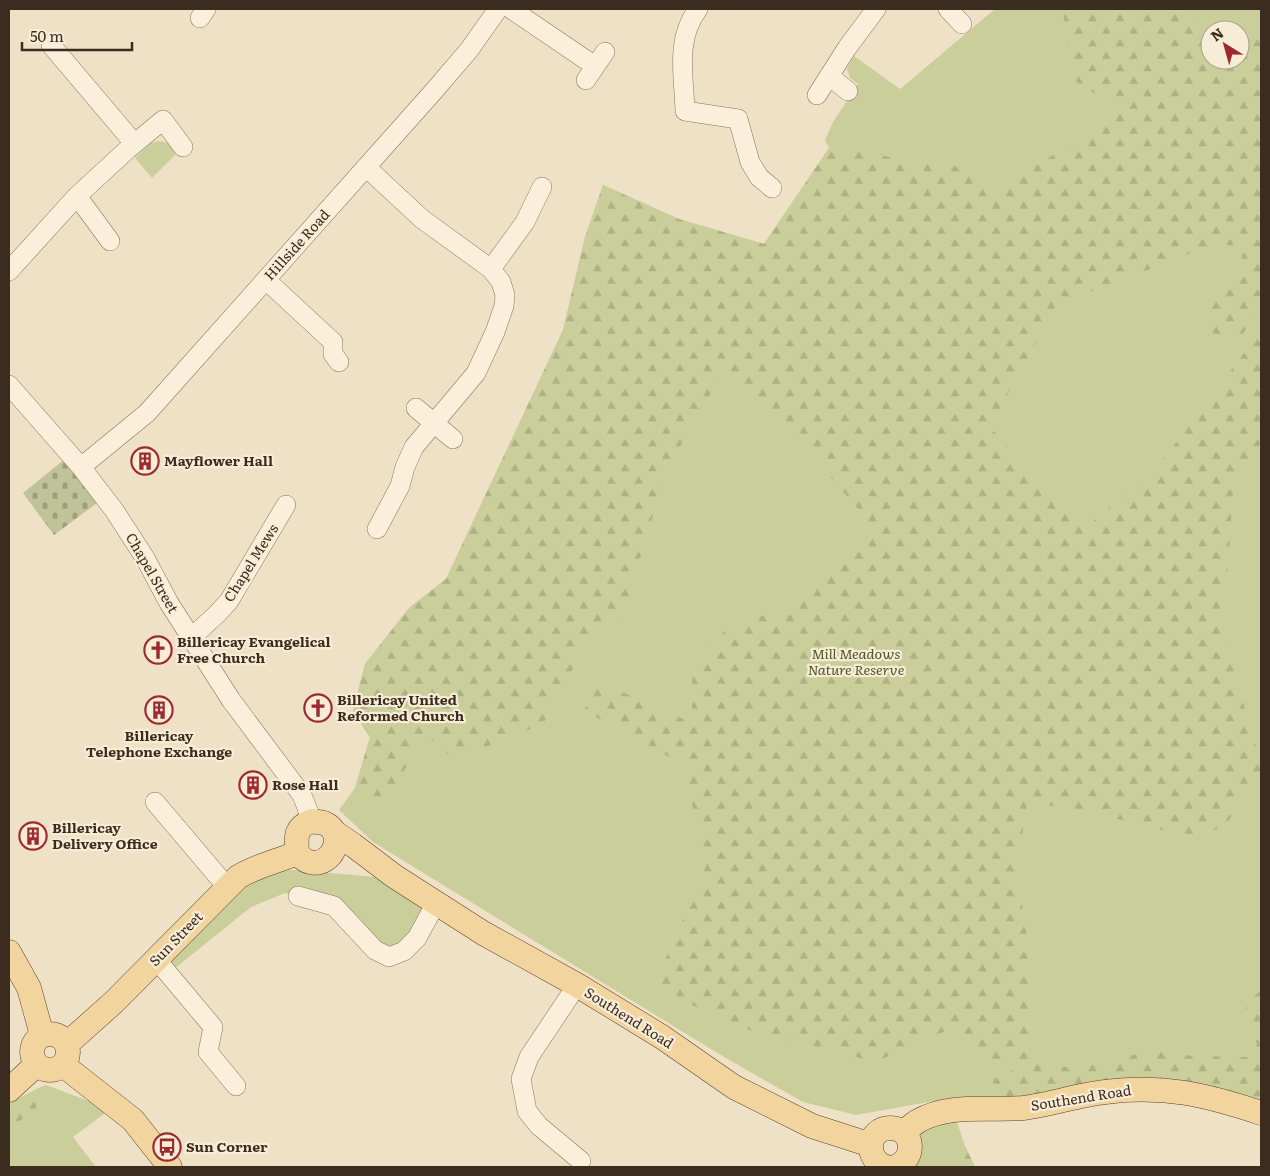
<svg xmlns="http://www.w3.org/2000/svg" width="1270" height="1176" font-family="Literata,serif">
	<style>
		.green { fill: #cace9a; fill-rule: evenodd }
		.forest { fill: url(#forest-firs) }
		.cemetery { fill: url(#cemetery-stones) }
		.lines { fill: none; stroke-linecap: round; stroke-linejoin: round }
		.minor-casing { stroke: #8b735b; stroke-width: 20 }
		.major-casing { stroke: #59412f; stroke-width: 25 }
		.minor { stroke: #faefda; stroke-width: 19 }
		.major { stroke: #f2d49e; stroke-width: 24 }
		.labels { text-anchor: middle; stroke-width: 4.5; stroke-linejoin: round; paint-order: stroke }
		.street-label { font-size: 14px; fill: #3b2c1f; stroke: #f7ecd6 }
		.poi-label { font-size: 14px; font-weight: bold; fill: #3b2c1f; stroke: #f7ecd6; text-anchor: start }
		.park-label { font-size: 14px; font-style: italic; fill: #4e5825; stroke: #f7ecd6 }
	</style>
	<defs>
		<pattern id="forest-firs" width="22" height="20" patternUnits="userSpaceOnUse" patternTransform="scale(1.25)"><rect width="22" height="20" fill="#cace9a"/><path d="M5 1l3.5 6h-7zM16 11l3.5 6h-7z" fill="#aeb184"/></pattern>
		<pattern id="cemetery-stones" width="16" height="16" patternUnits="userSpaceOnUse" patternTransform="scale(1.25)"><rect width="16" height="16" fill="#c0c399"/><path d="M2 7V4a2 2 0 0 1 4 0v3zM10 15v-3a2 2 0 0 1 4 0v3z" fill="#9d9f7c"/></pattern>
	</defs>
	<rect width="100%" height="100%" fill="#efe1c6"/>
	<path class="green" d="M995,9H1261V1106L1219,1092L934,1101L856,1115L803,1102L724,1057L373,842L339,810L355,788L370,737L353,711L365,664L409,608L446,579L563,330L585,237L603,185L679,219L764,244L829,148L825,140L833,122L858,84L850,78L847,69L854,56L900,89ZM1210,30H1240V60H1210Z
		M159,141L168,143L176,154L152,178L135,158L151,143Z
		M297,870L376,877L435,906L389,957L334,906L285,893L251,907L169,973L164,968L235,892L264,871Z
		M46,1085L86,1100L108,1111L73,1137L96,1167H9V1105L34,1090Z
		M953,1110L965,1146L975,1167H901L907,1137Z"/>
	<path class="forest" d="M1067,9H1176L1216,30H1210V60H1240V41L1249,45L1256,27L1261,28V248L1216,244L1056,305L990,427L1084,529L1158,466L1261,331V442L1233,493L1223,632L1261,765V770L1225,826L1187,841L1153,826L1027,801L1017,873L1026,929L1031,1059L979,1064L951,1029L919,1041L876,1062L725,1024L655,983L706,866L683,765C651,745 616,730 584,710L600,682L692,723V666L728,627L796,605L879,533L794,435L724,371L667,469L620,625L598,622L543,724L453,760L434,740L420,746L379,809L355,788L370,737L353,711L365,664L409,608L446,579L563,330L585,237L603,185L679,219L764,244L829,148L967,168L998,189L1123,112L1074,80L1063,13Z
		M1243,253H1261V310L1241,336L1207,333L1212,300L1237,275Z
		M1261,990V1106L1048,1094L1001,1099L992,1080L1010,1071L1041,1060L1073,1069L1133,1055L1164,1051L1192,1056L1249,1057L1257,1044L1244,1014L1249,1001Z
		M46,1085L34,1112L9,1127V1103Z
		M965,1146L975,1167H966L958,1149Z"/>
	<path class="cemetery" d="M65,459L97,503L54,535L23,493Z"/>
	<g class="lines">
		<g class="minor-casing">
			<path id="minor" d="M511,9L595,66
				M698,9C675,40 684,75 685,111L738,119L750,162L759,177L772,188
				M948,9L962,24
				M200,18L206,9
				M51,45L134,143
				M829,76L848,91
				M586,80L605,52
				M817,95L847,48L876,9
				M366,167L422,219L491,269L501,282L505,295L504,306L495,332L476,373L414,447L405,467L400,486L377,529
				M77,196L110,241
				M491,269L525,222L542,187
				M9,271L77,196L128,149L163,120L183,147
				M266,280L333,342V354L339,362
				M9,385L81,467L114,510L145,558L169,603L231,700L302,795L312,821
				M416,408L453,439
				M81,467L147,413L433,92L469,50L498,9
				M191,638L217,614L229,601L286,505
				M155,802L227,887
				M298,896L334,906L375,950L389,957L404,951L417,938L436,903
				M156,959L213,1027L208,1052L236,1086
				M577,985L529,1057L521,1079L527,1111L539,1126L581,1161"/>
		</g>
		<g class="major-casing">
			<path id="major" d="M312,821C316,822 321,822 324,823C348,833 332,868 310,862C304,861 300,856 297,853C296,836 295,827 312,821Z
				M334,832L353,845L394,876L483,933L577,985L662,1037L734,1087L812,1126L871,1145
				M9,952L29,988L42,1035
				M32 1052a18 18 0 1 1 36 0a18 18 0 1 1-36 0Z
				M67,1044L114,1002L238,877C258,865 276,862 297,853
				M63,1065L133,1120L170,1167
				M9,1090L36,1065
				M903,1132C908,1129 913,1124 918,1121C949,1103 989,1111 1023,1108C1050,1105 1077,1095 1105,1092C1162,1084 1207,1095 1261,1113
				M886,1167C864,1160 867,1128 890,1128C914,1128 917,1159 895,1167"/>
		</g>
		<use href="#minor" class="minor"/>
		<use href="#major" class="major"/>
	</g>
	<defs>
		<g id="building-ring" transform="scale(1.4375)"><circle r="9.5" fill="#f7ecd6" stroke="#9c2a30" stroke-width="1.5"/><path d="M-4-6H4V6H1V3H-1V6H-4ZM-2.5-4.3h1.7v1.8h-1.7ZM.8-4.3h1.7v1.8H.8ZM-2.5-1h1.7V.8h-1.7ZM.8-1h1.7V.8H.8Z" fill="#9c2a30"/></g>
		<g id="church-ring" transform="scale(1.4375)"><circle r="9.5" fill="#f7ecd6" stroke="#9c2a30" stroke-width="1.5"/><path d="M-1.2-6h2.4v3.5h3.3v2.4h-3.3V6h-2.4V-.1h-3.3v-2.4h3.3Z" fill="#9c2a30"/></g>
		<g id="bus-ring" transform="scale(1.4375)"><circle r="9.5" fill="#f7ecd6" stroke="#9c2a30" stroke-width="1.5"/><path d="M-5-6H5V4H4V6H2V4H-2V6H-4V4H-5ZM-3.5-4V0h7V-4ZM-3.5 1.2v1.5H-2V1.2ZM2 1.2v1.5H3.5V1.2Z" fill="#9c2a30"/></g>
	</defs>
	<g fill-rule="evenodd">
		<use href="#building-ring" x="145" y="461"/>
		<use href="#church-ring" x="158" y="650"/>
		<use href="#church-ring" x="318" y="708"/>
		<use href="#building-ring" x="159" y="710"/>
		<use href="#building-ring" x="253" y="785"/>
		<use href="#building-ring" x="33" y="836"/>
		<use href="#bus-ring" x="167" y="1147"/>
	</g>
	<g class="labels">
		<g class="street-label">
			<text transform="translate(297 245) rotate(-48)" y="5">Hillside Road</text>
			<text transform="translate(251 563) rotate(-58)" y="5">Chapel Mews</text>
			<text transform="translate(152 573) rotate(60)" y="5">Chapel Street</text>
			<text transform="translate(176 939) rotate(-46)" y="5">Sun Street</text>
			<text transform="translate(629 1018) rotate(32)" y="5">Southend Road</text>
			<text transform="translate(1081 1098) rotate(-9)" y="5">Southend Road</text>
		</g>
		<g class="poi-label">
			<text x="164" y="466">Mayflower Hall</text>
			<text x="177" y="647">Billericay Evangelical<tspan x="177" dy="16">Free Church</tspan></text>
			<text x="337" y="705">Billericay United<tspan x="337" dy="16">Reformed Church</tspan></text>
			<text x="159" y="741" text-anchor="middle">Billericay<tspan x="159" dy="16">Telephone Exchange</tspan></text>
			<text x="272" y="790">Rose Hall</text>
			<text x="52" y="833">Billericay<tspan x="52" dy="16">Delivery Office</tspan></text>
			<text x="186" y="1152">Sun Corner</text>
		</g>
		<g class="park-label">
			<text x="856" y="659">Mill Meadows<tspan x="856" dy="16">Nature Reserve</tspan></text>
		</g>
	</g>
	<rect width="1270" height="1176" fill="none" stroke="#3b2c1f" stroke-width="20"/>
	<g transform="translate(1225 45) rotate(323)"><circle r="24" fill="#f7ecd6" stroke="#ac9f8d"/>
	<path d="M0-4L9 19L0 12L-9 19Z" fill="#9c2a30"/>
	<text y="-8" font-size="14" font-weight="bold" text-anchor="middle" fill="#3b2c1f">N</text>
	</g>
	<path d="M22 42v8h110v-8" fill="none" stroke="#3b2c1f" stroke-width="2.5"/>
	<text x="30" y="42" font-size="15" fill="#3b2c1f" stroke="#f7ecd6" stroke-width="4" paint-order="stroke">50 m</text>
</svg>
